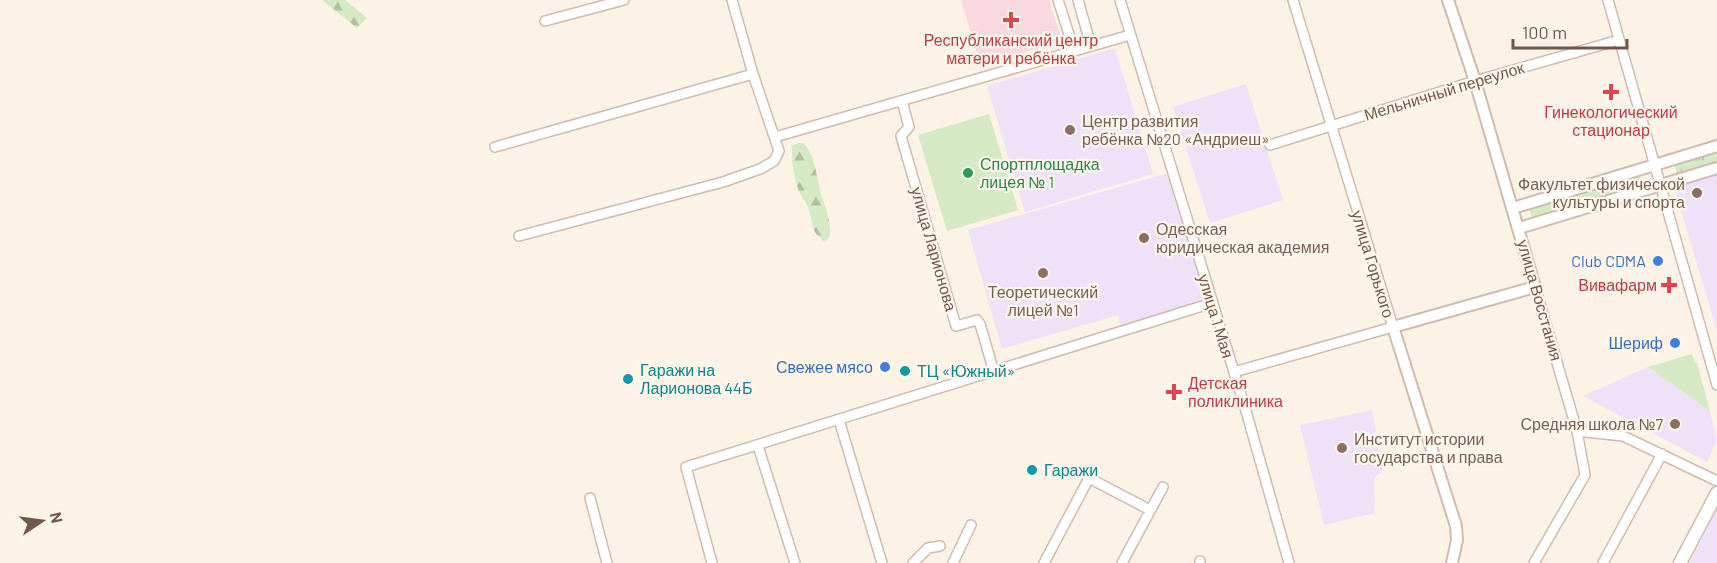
<svg xmlns="http://www.w3.org/2000/svg" width="1717" height="563" font-family="Barlow,sans-serif">
	<style>
		.education { fill: #efe2f8 }
		.medical { fill: #f9d9df }
		.grass { fill: #d5e9c4 }
		.forest { fill: url(#forest-firs) }
		.park { fill: url(#park-tufts) }
		.lines { fill: none; stroke-linecap: round; stroke-linejoin: round }
		.minor-casing { stroke: #cfbbaf; stroke-width: 12 }
		.tertiary-casing { stroke: #cfbbaf; stroke-width: 14 }
		.secondary-casing { stroke: #d2baac; stroke-width: 15 }
		.minor { stroke: #fff; stroke-width: 9 }
		.tertiary { stroke: #fff; stroke-width: 10 }
		.secondary { stroke: #fff; stroke-width: 12 }
		.health-dot { fill: #e0444e; stroke: #fff6eb; stroke-width: 2 }
		.education-dot { fill: #8d6e63; stroke: #fff6eb; stroke-width: 2 }
		.leisure-dot { fill: #2e9e5b; stroke: #fff6eb; stroke-width: 2 }
		.shop-dot { fill: #3f7fe0; stroke: #fff6eb; stroke-width: 2 }
		.culture-dot { fill: #0f9aa8; stroke: #fff6eb; stroke-width: 2 }
		.labels { text-anchor: middle; stroke-width: 4.5; stroke-linejoin: round; paint-order: stroke }
		.health-label { font-size: 16px; fill: #be3a42; stroke: #fff6eb }
		.street-label { font-size: 16px; fill: #74574b; stroke: #fff6eb }
		.education-label { font-size: 16px; fill: #785e54; stroke: #fff6eb; text-anchor: start }
		.leisure-label { font-size: 16px; fill: #27864d; stroke: #fff6eb; text-anchor: start }
		.shop-label { font-size: 16px; fill: #366cbe; stroke: #fff6eb; text-anchor: end }
		.culture-label { font-size: 16px; fill: #0d838f; stroke: #fff6eb; text-anchor: start }
	</style>
	<defs>
		<pattern id="forest-firs" width="22" height="20" patternUnits="userSpaceOnUse" patternTransform="scale(1.5)"><rect width="22" height="20" fill="#d5e9c4"/><path d="M5 1l3.5 6h-7zM16 11l3.5 6h-7z" fill="#b1c0a1"/></pattern>
		<pattern id="park-tufts" width="24" height="20" patternUnits="userSpaceOnUse" patternTransform="scale(1.5)"><rect width="24" height="20" fill="#d5e9c4"/><path d="M3 7l-1-3M5 7V3M7 7l1-3M15 17l-1-3M17 17v-4M19 17l1-3" fill="none" stroke="#b1c0a1"/></pattern>
	</defs>
	<rect width="100%" height="100%" fill="#fcf2e5"/>
	<path class="education" d="M1115,48L1153,174L1025,212L987,86Z
		M1246,84L1283,200L1210,223L1173,107Z
		M1717,168V331L1672,181Z
		M1172,172L1212,303L1123,332L1118,315L1002,349L968,230Z
		M1648,367L1710,411L1717,440L1707,462L1583,396Z
		M1372,410L1383,471L1374,478L1375,513L1324,525L1300,425Z
		M1717,508V563H1690Z"/>
	<path class="medical" d="M961,0H1049L1062,41L981,66Z"/>
	<path class="grass" d="M989,114L1018,210L947,231L918,135Z
		M1692,354L1695,363H1697L1710,411L1648,367Z"/>
	<path class="forest" d="M322,0H345L367,18L357,28Z
		M798,143H804C816,158 816,176 821,194C826,209 831,220 830,236L825,242C810,231 814,226 809,210C807,203 801,196 798,189C794,176 791,160 792,146Z"/>
	<path class="park" d="M1717,150V161L1677,173L1674,163Z
		M1639,174L1642,186L1532,219L1529,207Z"/>
	<g class="lines">
		<g class="minor-casing">
			<path id="minor" d="M1058,0L1074,50
				M1078,0L1091,46
				M1120,0L1246,411L1289,563
				M1608,0L1717,385
				M545,21L624,0
				M902,101L909,127L901,136L956,326L977,320L980,324L994,372
				M775,137L1130,35
				M1270,145L1475,81L1619,40
				M495,147L753,74
				M519,236L723,182L760,169L774,161L779,151L753,74L732,0
				M1234,372L1393,327L1293,0
				M839,420L882,563
				M1577,431L1623,436L1717,481
				M758,446L795,563
				M590,498L607,563
				M712,563L686,467L1212,303
				M913,563L928,548L940,546
				M953,563L971,525
				M1044,563L1089,478L1150,510
				M1122,563L1163,487
				M1200,563V561
				M1534,563L1585,475L1577,431L1535,287
				M1603,563L1662,454"/>
		</g>
		<g class="tertiary-casing">
			<path id="tertiary" d="M1448,0L1475,81L1535,287L1393,327L1456,526L1457,540L1452,563
				M1513,208L1717,146
				M1519,228L1717,168"/>
		</g>
		<g class="secondary-casing">
			<path id="secondary" d="M1680,563L1717,493"/>
		</g>
		<use href="#minor" class="minor"/>
		<use href="#tertiary" class="tertiary"/>
		<use href="#secondary" class="secondary"/>
	</g>
	<g class="health-dot">
		<path d="M1008 11h6v6h6v6h-6v6h-6v-6h-6v-6h6z"/>
		<path d="M1608 83h6v6h6v6h-6v6h-6v-6h-6v-6h6z"/>
		<path d="M1666 276h6v6h6v6h-6v6h-6v-6h-6v-6h6z"/>
		<path d="M1171 383h6v6h6v6h-6v6h-6v-6h-6v-6h6z"/>
	</g>
	<g class="education-dot">
		<circle cx="1070" cy="130" r="6"/>
		<circle cx="1697" cy="193" r="6"/>
		<circle cx="1144" cy="238" r="6"/>
		<circle cx="1043" cy="273" r="6"/>
		<circle cx="1675" cy="424" r="6"/>
		<circle cx="1342" cy="448" r="6"/>
	</g>
	<circle class="leisure-dot" cx="968" cy="173" r="6"/>
	<g class="shop-dot">
		<circle cx="1658" cy="261" r="6"/>
		<circle cx="1675" cy="343" r="6"/>
		<circle cx="885" cy="367" r="6"/>
	</g>
	<g class="culture-dot">
		<circle cx="905" cy="371" r="6"/>
		<circle cx="628" cy="379" r="6"/>
		<circle cx="1032" cy="470" r="6"/>
	</g>
	<g class="labels">
		<g class="health-label">
			<text x="1011" y="46">Республиканский центр<tspan x="1011" dy="18">матери и ребёнка</tspan></text>
			<text x="1611" y="118">Гинекологический<tspan x="1611" dy="18">стационар</tspan></text>
			<text x="1657" y="291" text-anchor="end">Вивафарм</text>
			<text x="1188" y="389" text-anchor="start">Детская<tspan x="1188" dy="18">поликлиника</tspan></text>
		</g>
		<g class="street-label">
			<text transform="translate(1444 91) rotate(-17)" y="6">Мельничный переулок</text>
			<text transform="translate(934 249) rotate(74)" y="6">улица Ларионова</text>
			<text transform="translate(1373 264) rotate(73)" y="6">улица Горького</text>
			<text transform="translate(1540 300) rotate(74)" y="6">улица Восстания</text>
			<text transform="translate(1216 316) rotate(73)" y="6">улица 1 Мая</text>
		</g>
		<g class="education-label">
			<text x="1082" y="127">Центр развития<tspan x="1082" dy="18">ребёнка №20 «Андриеш»</tspan></text>
			<text x="1685" y="190" text-anchor="end">Факультет физической<tspan x="1685" dy="18">культуры и спорта</tspan></text>
			<text x="1156" y="235">Одесская<tspan x="1156" dy="18">юридическая академия</tspan></text>
			<text x="1043" y="298" text-anchor="middle">Теоретический<tspan x="1043" dy="18">лицей №1</tspan></text>
			<text x="1663" y="430" text-anchor="end">Средняя школа №7</text>
			<text x="1354" y="445">Институт истории<tspan x="1354" dy="18">государства и права</tspan></text>
		</g>
		<g class="leisure-label">
			<text x="980" y="170">Спортплощадка<tspan x="980" dy="18">лицея № 1</tspan></text>
		</g>
		<g class="shop-label">
			<text x="1646" y="267">Club CDMA</text>
			<text x="1663" y="349">Шериф</text>
			<text x="873" y="373">Свежее мясо</text>
		</g>
		<g class="culture-label">
			<text x="640" y="376">Гаражи на<tspan x="640" dy="18">Ларионова 44Б</tspan></text>
			<text x="917" y="377">ТЦ «Южный»</text>
			<text x="1044" y="476">Гаражи</text>
		</g>
	</g>
	<g transform="translate(42 521) rotate(77)" stroke="#fff6eb" stroke-width="4.5" paint-order="stroke">
	<path d="M0-4.5L10 22L0 15L-10 22Z" fill="#74574b"/>
	<text y="-9" font-size="16" font-weight="bold" text-anchor="middle" fill="#74574b">N</text>
	</g>
	<path d="M1513 39v9h114v-9" fill="none" stroke="#74574b" stroke-width="3"/>
	<text x="1522" y="39" font-size="18" fill="#74574b" stroke="#fff6eb" stroke-width="4.5" paint-order="stroke">100 m</text>
</svg>
